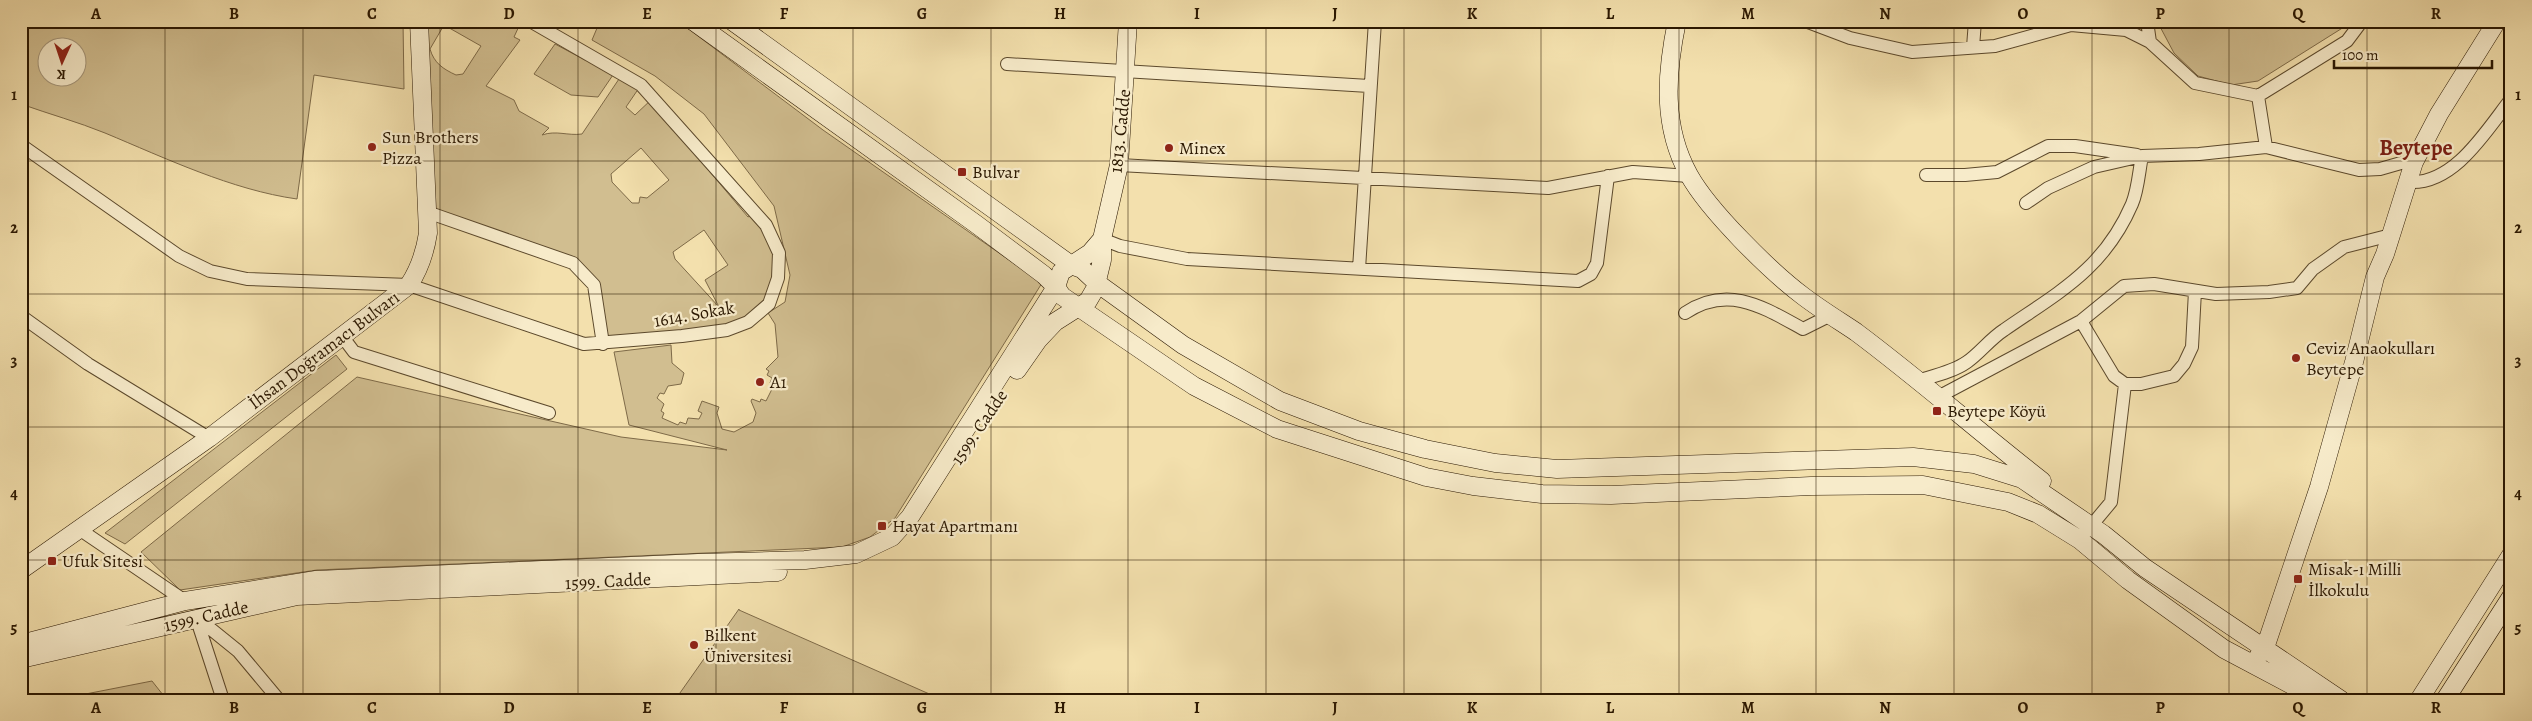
<svg xmlns="http://www.w3.org/2000/svg" width="2532" height="721" font-family="Alegreya,serif">
	<style>
		.green { fill: #d1be90; stroke: #7e6a48; fill-rule: evenodd }
		.lines { fill: none; stroke-linecap: round; stroke-linejoin: round }
		.street-casing { stroke: #5c492c; stroke-width: 14 }
		.secondary-casing { stroke: #2a1701; stroke-width: 19 }
		.street { stroke: #f7ebca; stroke-width: 12 }
		.secondary { stroke: #f7ebca; stroke-width: 18 }
		.grid { fill: none; stroke: #2a1701; stroke-width: 1; stroke-opacity: 0.55 }
		.poi-dot { fill: #8f2418; stroke: #f7ebca; stroke-width: 2 }
		.labels { text-anchor: middle; stroke-width: 4.5; stroke-linejoin: round; paint-order: stroke }
		.street-label { font-size: 18px; fill: #2a1701; stroke: #f7ebca }
		.poi-label { font-size: 18px; fill: #2a1701; stroke: #f7ebca; text-anchor: start }
		.district-label { font-size: 22px; font-weight: bold; fill: #7a1f14; stroke: #f7ebca }
		.neatline { fill: none; stroke: #2a1701; stroke-width: 2 }
		.grid-label { font-size: 16px; text-anchor: middle; font-weight: bold; fill: #2a1701 }
	</style>
	<rect width="100%" height="100%" fill="#f3e0ad"/>
	<filter id="stains"><feTurbulence type="fractalNoise" baseFrequency=".004" numOctaves="4"/><feColorMatrix values="0 0 0 0 .2 0 0 0 0 .09 0 0 0 0 .02 0 0 0 .5 -.17"/></filter>
	<radialGradient id="worn" r=".72"><stop offset=".6" stop-color="#630" stop-opacity="0"/><stop offset="1" stop-color="#630" stop-opacity=".3"/></radialGradient>
	<path class="green" d="M21,21H154V24L211,27L212,21H315V26L371,28L372,21H403L404,89L314,75L297,199C232,190 165,158 105,133C78,122 49,114 21,104ZM48,48H78V78H48Z
		M424,21H514L520,24L514,37L520,40L486,86L514,100L519,111L549,128L542,135C556,130 568,136 582,134L623,73L641,85L626,107L635,115L653,98L688,146L748,217L755,213L779,253L769,304L748,322L603,344L594,285L572,262L432,208ZM444,25L481,46L463,74L456,75C443,69 434,63 430,49ZM641,148L669,180L647,198L640,197L639,203H632L612,182L611,174ZM704,230L728,265L705,280L719,307L675,259L673,252Z
		M600,21H678L823,130L1042,283L895,518L870,537L842,547L317,570L180,590L141,552L357,377L621,437L727,450L629,425L614,352L671,345L672,363L684,373L681,384L668,386L664,394L660,393L657,398L664,404L661,411L664,413L662,418L678,425L680,422L686,424L688,418L699,419L702,413L698,411L702,401L719,407L717,413L722,429L734,432L753,422L756,413L751,401L752,399L760,402L761,399L766,401L774,385L770,383L772,378L767,375L769,371L766,369L778,357L775,324L768,313L785,302L790,275L774,206L704,114L655,76L592,40Z
		M2157,21H2351L2352,22L2258,81L2231,85L2198,76L2174,53Z
		M555,44L585,60L589,54L617,69L598,97L571,95L534,74Z
		M336,355L347,369L125,544L105,533Z
		M739,609V610L943,700H675Z
		M152,681L167,700H55Z"/>
	<g class="lines">
		<g class="street-casing">
			<path id="street" d="M1805,21L1850,38L1912,52L1995,46L2071,25L2126,30L2150,42L2195,83L2258,96L2347,41L2362,21
				M2147,21L2150,42
				M1973,47L1975,21
				M1007,64L1369,86
				M2258,96L2266,147
				M21,145L179,256L210,271L247,279L409,285L584,344L682,336L727,330L748,322L769,304L778,278L779,253L766,225L641,85L530,21
				M1119,165L1548,188L1633,172L1689,176
				M1926,175H1965L1997,172L2048,146H2075L2137,155
				M2409,182C2454,185 2486,131 2511,99
				M2026,203L2048,188L2094,167L2142,156L2199,154L2266,147L2359,170L2380,169L2401,163L2414,162
				M427,212L573,263L594,285L603,344
				M1102,239L1120,246L1187,259L1578,281L1591,274L1597,263L1608,176
				M1359,269L1375,21
				M1685,313C1728,284 1763,307 1803,329L1831,315
				M21,316L88,364L209,438
				M2081,321L2114,376L2125,384H2141L2174,376L2184,364L2192,347L2195,291
				M342,336L354,352L549,413
				M1917,381C1933,376 1953,372 1967,362C1980,353 1990,339 2004,330C2059,292 2104,269 2132,204C2138,190 2139,171 2142,156
				M1938,397L2081,321L2124,286L2154,284L2216,294L2269,292L2297,288L2313,269L2344,247L2391,235
				M79,529L185,601
				M2086,532L2111,502L2125,384
				M196,617L238,651L279,700
				M196,617L223,700"/>
		</g>
		<g class="secondary-casing">
			<path id="secondary" d="M732,21L1071,265L1082,269L1097,283L1183,345L1280,401L1359,431L1425,449L1495,463L1557,469L1913,457L1974,464L2022,479L2103,534L2145,568L2341,700
				M1677,21C1666,74 1662,126 1689,175C1709,211 1770,271 1803,296C1820,309 1838,320 1856,332C1919,379 1979,432 2042,481
				M1102,239L1090,253L1061,272L1056,287L1062,296L1194,386L1277,429L1426,477L1473,486L1542,494L1611,495L1811,486L1923,485L2008,502L2038,514L2080,540L2128,580L2224,649L2320,700
				M1017,370L1038,340L1055,322L1088,301L1095,289L1102,260V239L1119,165L1128,21
				M21,570L209,438L409,285C420,268 425,253 428,233L419,21
				M21,644L185,601L316,580L698,563L805,560L856,554L892,537L910,517L1056,287L1044,275L976,224L693,21
				M2259,655L2265,648L2319,487L2354,362L2375,277L2385,254L2414,162L2439,114L2497,21
				M21,659L297,596L778,572
				M2419,700L2511,555
				M2445,700L2511,597"/>
		</g>
		<use href="#street" class="street"/>
		<use href="#secondary" class="secondary"/>
	</g>
	<path class="grid" d="M165,21V700M303,21V700M440,21V700M578,21V700M716,21V700M853,21V700M991,21V700M1128,21V700M1266,21V700M1404,21V700M1541,21V700M1679,21V700M1816,21V700M1954,21V700M2092,21V700M2229,21V700M2367,21V700M21,161H2511M21,294H2511M21,427H2511M21,560H2511"/>
	<g class="poi-dot">
		<circle cx="372" cy="147" r="5"/>
		<circle cx="1169" cy="148" r="5"/>
		<rect x="957" y="167" width="10" height="10" rx="2.5"/>
		<circle cx="2296" cy="358" r="5"/>
		<circle cx="760" cy="382" r="5"/>
		<rect x="1932" y="406" width="10" height="10" rx="2.5"/>
		<rect x="877" y="521" width="10" height="10" rx="2.5"/>
		<rect x="47" y="556" width="10" height="10" rx="2.5"/>
		<rect x="2293" y="574" width="10" height="10" rx="2.5"/>
		<circle cx="694" cy="645" r="5"/>
	</g>
	<g class="labels">
		<g class="street-label">
			<text transform="translate(1120 131) rotate(-84)" y="6">1813. Cadde</text>
			<text transform="translate(694 314) rotate(-10)" y="6">1614. Sokak</text>
			<text transform="translate(324 350) rotate(-37)" y="6">İhsan Doğramacı Bulvarı</text>
			<text transform="translate(979 427) rotate(-56)" y="6">1599. Cadde</text>
			<text transform="translate(608 581) rotate(-3)" y="6">1599. Cadde</text>
			<text transform="translate(206 616) rotate(-13)" y="6">1599. Cadde</text>
		</g>
		<g class="poi-label">
			<text x="382" y="143">Sun Brothers<tspan x="382" dy="21">Pizza</tspan></text>
			<text x="1179" y="154">Minex</text>
			<text x="972" y="178">Bulvar</text>
			<text x="2306" y="354">Ceviz Anaokulları<tspan x="2306" dy="21">Beytepe</tspan></text>
			<text x="770" y="388">A1</text>
			<text x="1947" y="417">Beytepe Köyü</text>
			<text x="892" y="532">Hayat Apartmanı</text>
			<text x="62" y="567">Ufuk Sitesi</text>
			<text x="2308" y="575">Misak-ı Milli<tspan x="2308" dy="21">İlkokulu</tspan></text>
			<text x="704" y="641">Bilkent<tspan x="704" dy="21">Üniversitesi</tspan></text>
		</g>
		<g class="district-label">
			<text x="2416" y="155">Beytepe</text>
		</g>
	</g>
	<rect width="2532" height="721" fill="none" stroke="#f3e0ad" stroke-width="55"/>
	<g transform="translate(62 62) rotate(183)"><circle r="24" fill="#f7ebca" stroke="#a5967a"/>
	<path d="M0-4L9 19L0 12L-9 19Z" fill="#8f2418"/>
	<text y="-8" font-size="14" font-weight="bold" text-anchor="middle" fill="#2a1701">K</text>
	</g>
	<path d="M2334 60v8h158v-8" fill="none" stroke="#2a1701" stroke-width="2.5"/>
	<text x="2342" y="60" font-size="15" fill="#2a1701" stroke="#f7ebca" stroke-width="4" paint-order="stroke">100 m</text>
	<rect x="28" y="28" width="2476" height="666" class="neatline"/>
	<g class="grid-label">
		<text x="96" y="19">A</text>
		<text x="234" y="19">B</text>
		<text x="372" y="19">C</text>
		<text x="509" y="19">D</text>
		<text x="647" y="19">E</text>
		<text x="784" y="19">F</text>
		<text x="922" y="19">G</text>
		<text x="1060" y="19">H</text>
		<text x="1197" y="19">I</text>
		<text x="1335" y="19">J</text>
		<text x="1472" y="19">K</text>
		<text x="1610" y="19">L</text>
		<text x="1748" y="19">M</text>
		<text x="1885" y="19">N</text>
		<text x="2023" y="19">O</text>
		<text x="2160" y="19">P</text>
		<text x="2298" y="19">Q</text>
		<text x="2436" y="19">R</text>
		<text x="14" y="100">1</text>
		<text x="2518" y="100">1</text>
		<text x="14" y="233">2</text>
		<text x="2518" y="233">2</text>
		<text x="14" y="366">3</text>
		<text x="2518" y="366">3</text>
		<text x="14" y="499">4</text>
		<text x="2518" y="499">4</text>
		<text x="14" y="633">5</text>
		<text x="2518" y="633">5</text>
		<text x="96" y="713">A</text>
		<text x="234" y="713">B</text>
		<text x="372" y="713">C</text>
		<text x="509" y="713">D</text>
		<text x="647" y="713">E</text>
		<text x="784" y="713">F</text>
		<text x="922" y="713">G</text>
		<text x="1060" y="713">H</text>
		<text x="1197" y="713">I</text>
		<text x="1335" y="713">J</text>
		<text x="1472" y="713">K</text>
		<text x="1610" y="713">L</text>
		<text x="1748" y="713">M</text>
		<text x="1885" y="713">N</text>
		<text x="2023" y="713">O</text>
		<text x="2160" y="713">P</text>
		<text x="2298" y="713">Q</text>
		<text x="2436" y="713">R</text>
	</g>
	<rect width="100%" height="100%" filter="url(#stains)"/>
	<rect width="100%" height="100%" fill="url(#worn)"/>
</svg>
